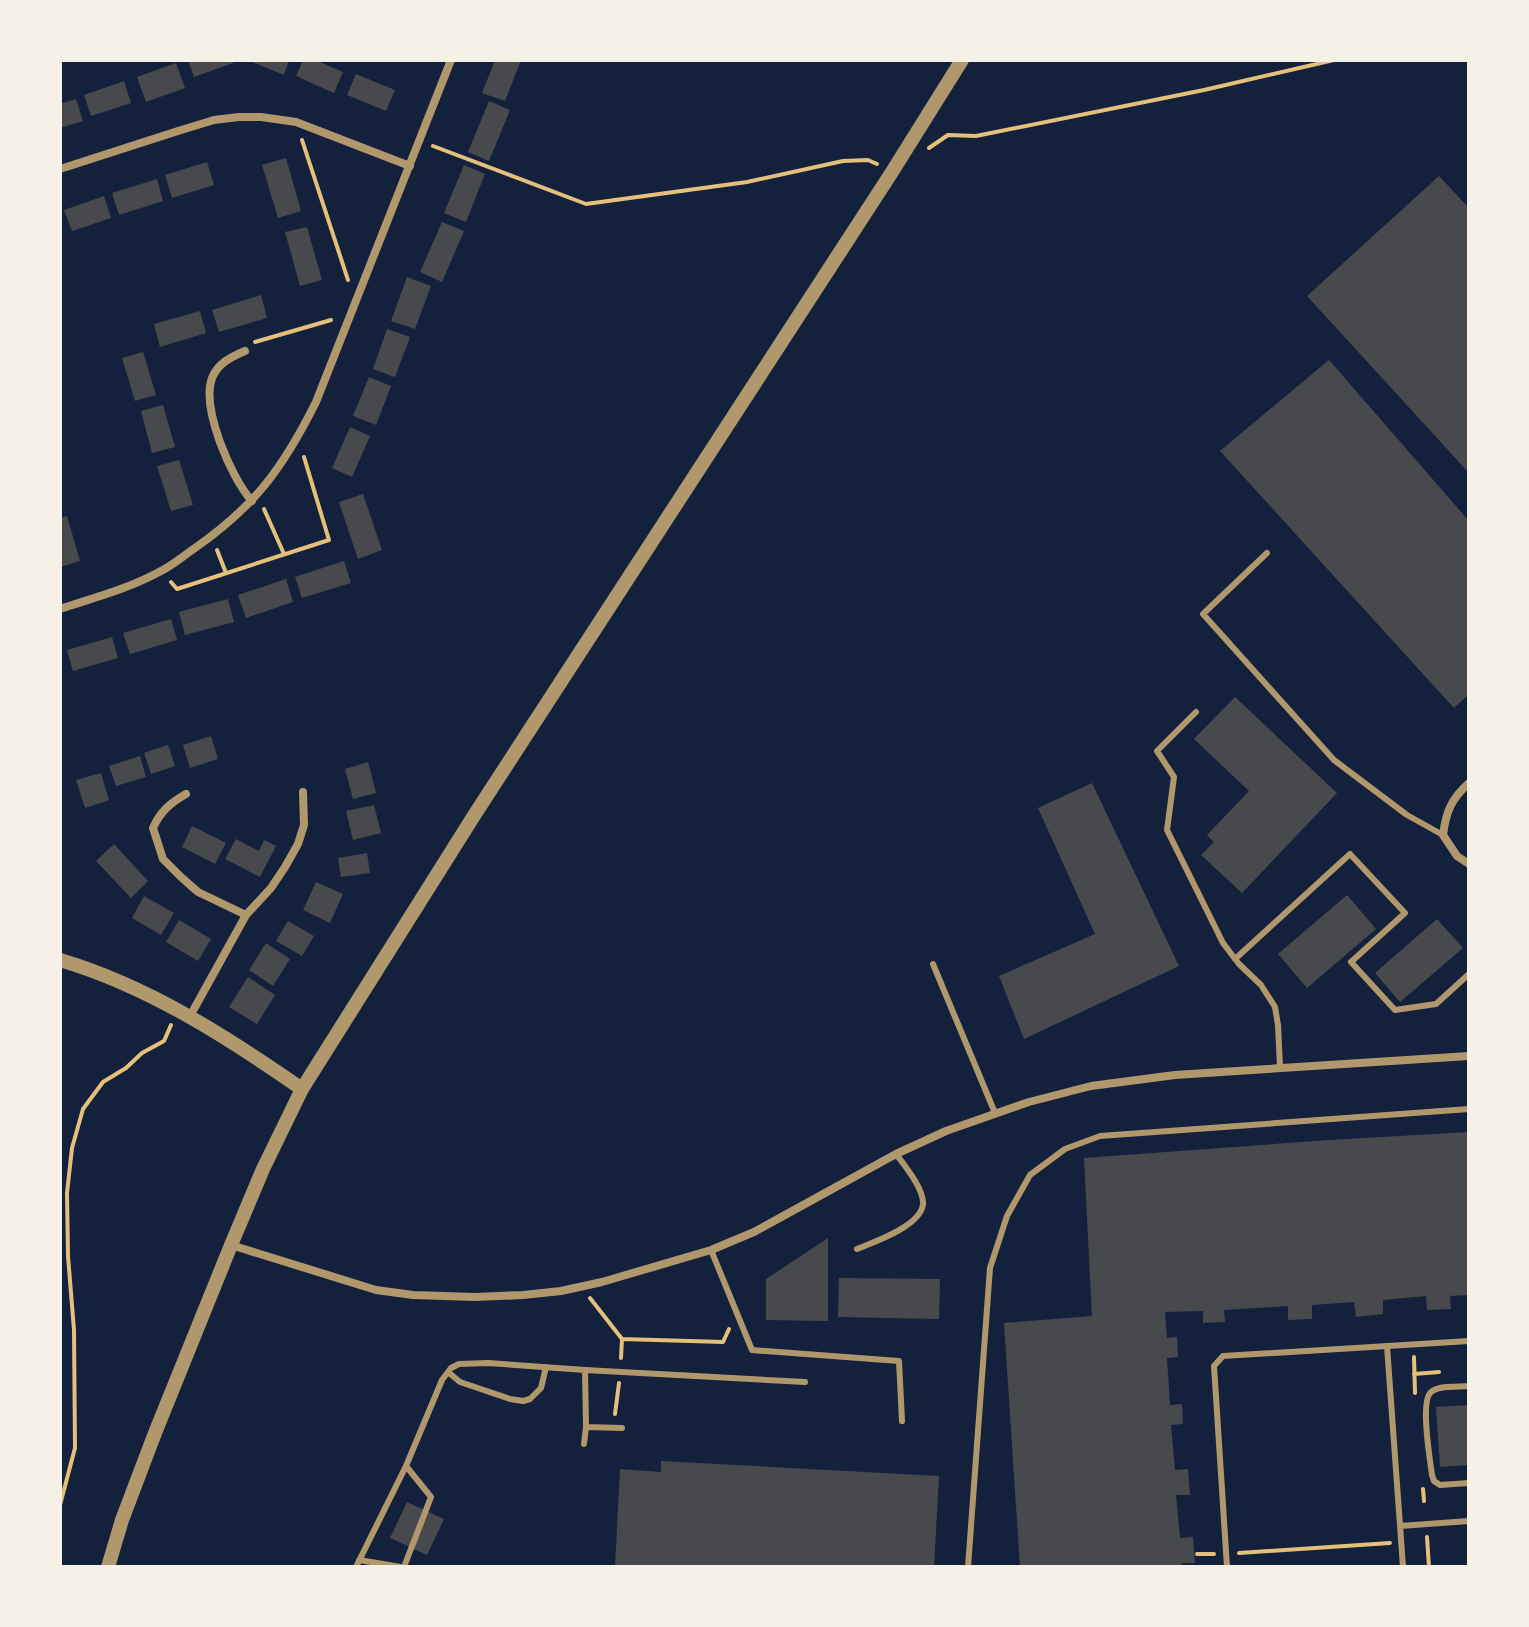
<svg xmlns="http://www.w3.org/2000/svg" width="1529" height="1627" font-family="'Fira Sans',sans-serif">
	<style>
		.building { fill: #48494c }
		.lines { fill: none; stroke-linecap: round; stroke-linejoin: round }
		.path { stroke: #e5c07b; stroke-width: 4 }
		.service { stroke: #b1986c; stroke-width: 6 }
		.minor { stroke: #b1986c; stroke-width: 8 }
		.tertiary { stroke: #b1986c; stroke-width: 14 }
	</style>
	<rect width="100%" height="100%" fill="#14213d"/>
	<path class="building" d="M188,60H232L233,63L194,77Z
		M247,60H289L284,75Z
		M303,60H315L343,72L334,93L296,76Z
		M495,60H521L505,101L482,93Z
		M176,63L185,88L146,102L137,77Z
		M356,74L395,90L386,111L347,95Z
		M124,81L131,103L91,116L84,95Z
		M76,99L83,121L60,128V104Z
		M489,101L510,110L489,161L468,152Z
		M286,158L301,211L278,218L262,165Z
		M207,162L214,185L172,198L165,175Z
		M464,165L485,174L466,222L444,213Z
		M1439,176L1469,208V473L1307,296Z
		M157,179L163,201L119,215L112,193Z
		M104,196L111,218L72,231L64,210Z
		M442,222L464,231L442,282L420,272Z
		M307,227L322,280L300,286L285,232Z
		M407,277L431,286L415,329L391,321Z
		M261,295L267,318L219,332L212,310Z
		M200,311L206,333L160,347L154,324Z
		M387,329L410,337L395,377L373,369Z
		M143,352L156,395L135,401L122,358Z
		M1329,360L1469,521V694L1454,708L1220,451Z
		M369,377L391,386L376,425L353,416Z
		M163,405L175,447L152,453L141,411Z
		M350,427L370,436L352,477L332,468Z
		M179,460L193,505L171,511L157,466Z
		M363,494L382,550L358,559L339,502Z
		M67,516L80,561L60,567V518Z
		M344,561L351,583L302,598L295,577Z
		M286,579L293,602L246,618L238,595Z
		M228,599L234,622L185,635L179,612Z
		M171,619L177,640L130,654L123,633Z
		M112,637L118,658L73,671L67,650Z
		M1235,697L1337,793L1242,893L1201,855L1214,842L1207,835L1249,791L1194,739Z
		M211,736L218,759L190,768L183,745Z
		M168,745L175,766L151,774L144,753Z
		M140,756L146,777L116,786L109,766Z
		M368,762L376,793L353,799L345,769Z
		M101,773L109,800L85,808L76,780Z
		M1092,783L1179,966L1024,1039L999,976L1095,934L1038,808Z
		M374,805L381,833L353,840L346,811Z
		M192,826L226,843L215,864L182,847Z
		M236,839L259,851L264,840L276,846L260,877L225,859Z
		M114,844L148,881L131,898L96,861Z
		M367,853L370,873L341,877L338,858Z
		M316,882L343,894L330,923L303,910Z
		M1347,895L1376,929L1307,988L1278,954Z
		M144,896L174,913L161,935L132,918Z
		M1437,919L1463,948L1400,1002L1375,973Z
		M179,920L211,939L198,961L166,942Z
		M288,921L314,936L302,956L276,941Z
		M266,943L290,959L273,986L249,970Z
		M248,977L275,995L257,1024L229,1007Z
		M1469,1132V1295L1450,1296L1451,1309L1427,1310L1426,1296L1383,1300V1314L1356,1317L1354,1302L1312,1305V1319L1288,1320V1306L1224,1310L1225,1322L1203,1323V1311L1165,1312L1167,1338L1177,1337L1178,1357L1167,1358L1170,1405L1182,1404L1183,1424L1171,1425L1175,1470L1188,1469L1190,1495H1176L1180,1538L1193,1537L1195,1563H1182V1567H1020L1004,1323L1092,1316L1084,1158L1329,1140Z
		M828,1238V1321L766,1320V1279Z
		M839,1278L940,1279L939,1319L838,1317Z
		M1469,1405V1465L1440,1467L1436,1407Z
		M661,1461L939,1476L934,1567H615L620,1469L661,1472Z
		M407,1502L444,1519L427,1555L390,1538Z"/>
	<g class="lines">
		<path class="path" d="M302,140L348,280
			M433,146L586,204L747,182L843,161L868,160L877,164
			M929,148L948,135L976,136L1204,90L1334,60
			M255,342L331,320
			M264,509L284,554
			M217,550L226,573
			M171,582L177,589L329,540L304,457
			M590,1298L622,1339
			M1414,1357L1415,1393
			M621,1358L622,1339L723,1342L729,1329
			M1414,1374L1439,1372
			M615,1414L619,1383
			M1423,1489L1424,1501
			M60,1505L75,1448L74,1330L68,1256L67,1193L72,1148L83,1109L103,1082L126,1068L142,1053L164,1041L171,1025
			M1427,1537L1429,1567
			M1239,1553L1390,1543
			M1197,1554H1214"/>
		<path class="service" d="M1267,553L1203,614L1334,760L1407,815L1443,835
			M1196,712L1157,751L1174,777L1167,830L1223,943L1239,964L1261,985L1275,1007L1278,1025L1280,1067
			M1235,959L1350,854L1405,913L1351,962L1395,1010L1436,1004L1469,974
			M933,964L995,1113
			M857,1249C874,1242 921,1226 923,1204C924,1189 905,1166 896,1154
			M711,1250L752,1350L899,1361L902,1421
			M1387,1346L1403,1567
			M448,1372L460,1382L510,1399L523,1401L530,1399L541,1388L546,1367
			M1469,1386C1458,1387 1440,1385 1431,1392C1420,1401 1430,1460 1432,1475L1434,1481L1440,1485L1469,1483
			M586,1427L622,1428
			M584,1444L586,1427L585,1370
			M1400,1526L1469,1521
			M359,1560L401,1567
			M356,1567L406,1466L442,1380L451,1368L459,1364L488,1363L585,1370L805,1382
			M404,1567L431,1497L406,1466
			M968,1567L990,1268L1007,1216L1030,1175L1065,1149L1100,1136L1469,1109
			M1227,1567L1214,1366L1223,1356L1469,1341"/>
		<path class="minor" d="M60,169L178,131L214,120L239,117H261L296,122L410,166
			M245,351C231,357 218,363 212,378C201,408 231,478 252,501
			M60,609C93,598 128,589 159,572C172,566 183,556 195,548C255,506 283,468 316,402L451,60
			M1469,783C1451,799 1446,812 1443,835L1457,856L1469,864
			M186,794C170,803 160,812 153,828L163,859L181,877L198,892L246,915
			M189,1018L246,915L271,888L285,867L298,844L304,825L303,792
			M231,1245L376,1290L413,1295L475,1297L523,1295L561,1291L602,1282L711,1250L754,1232L896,1154L946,1131L1029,1102L1091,1086L1175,1075L1469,1056"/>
		<path class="tertiary" d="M60,960C148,986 227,1037 302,1089
			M108,1567L122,1520L155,1433L231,1245L263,1169L302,1089L475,814L892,172L962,60"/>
	</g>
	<rect width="1529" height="1627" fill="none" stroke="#f6f1e7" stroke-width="124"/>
</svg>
